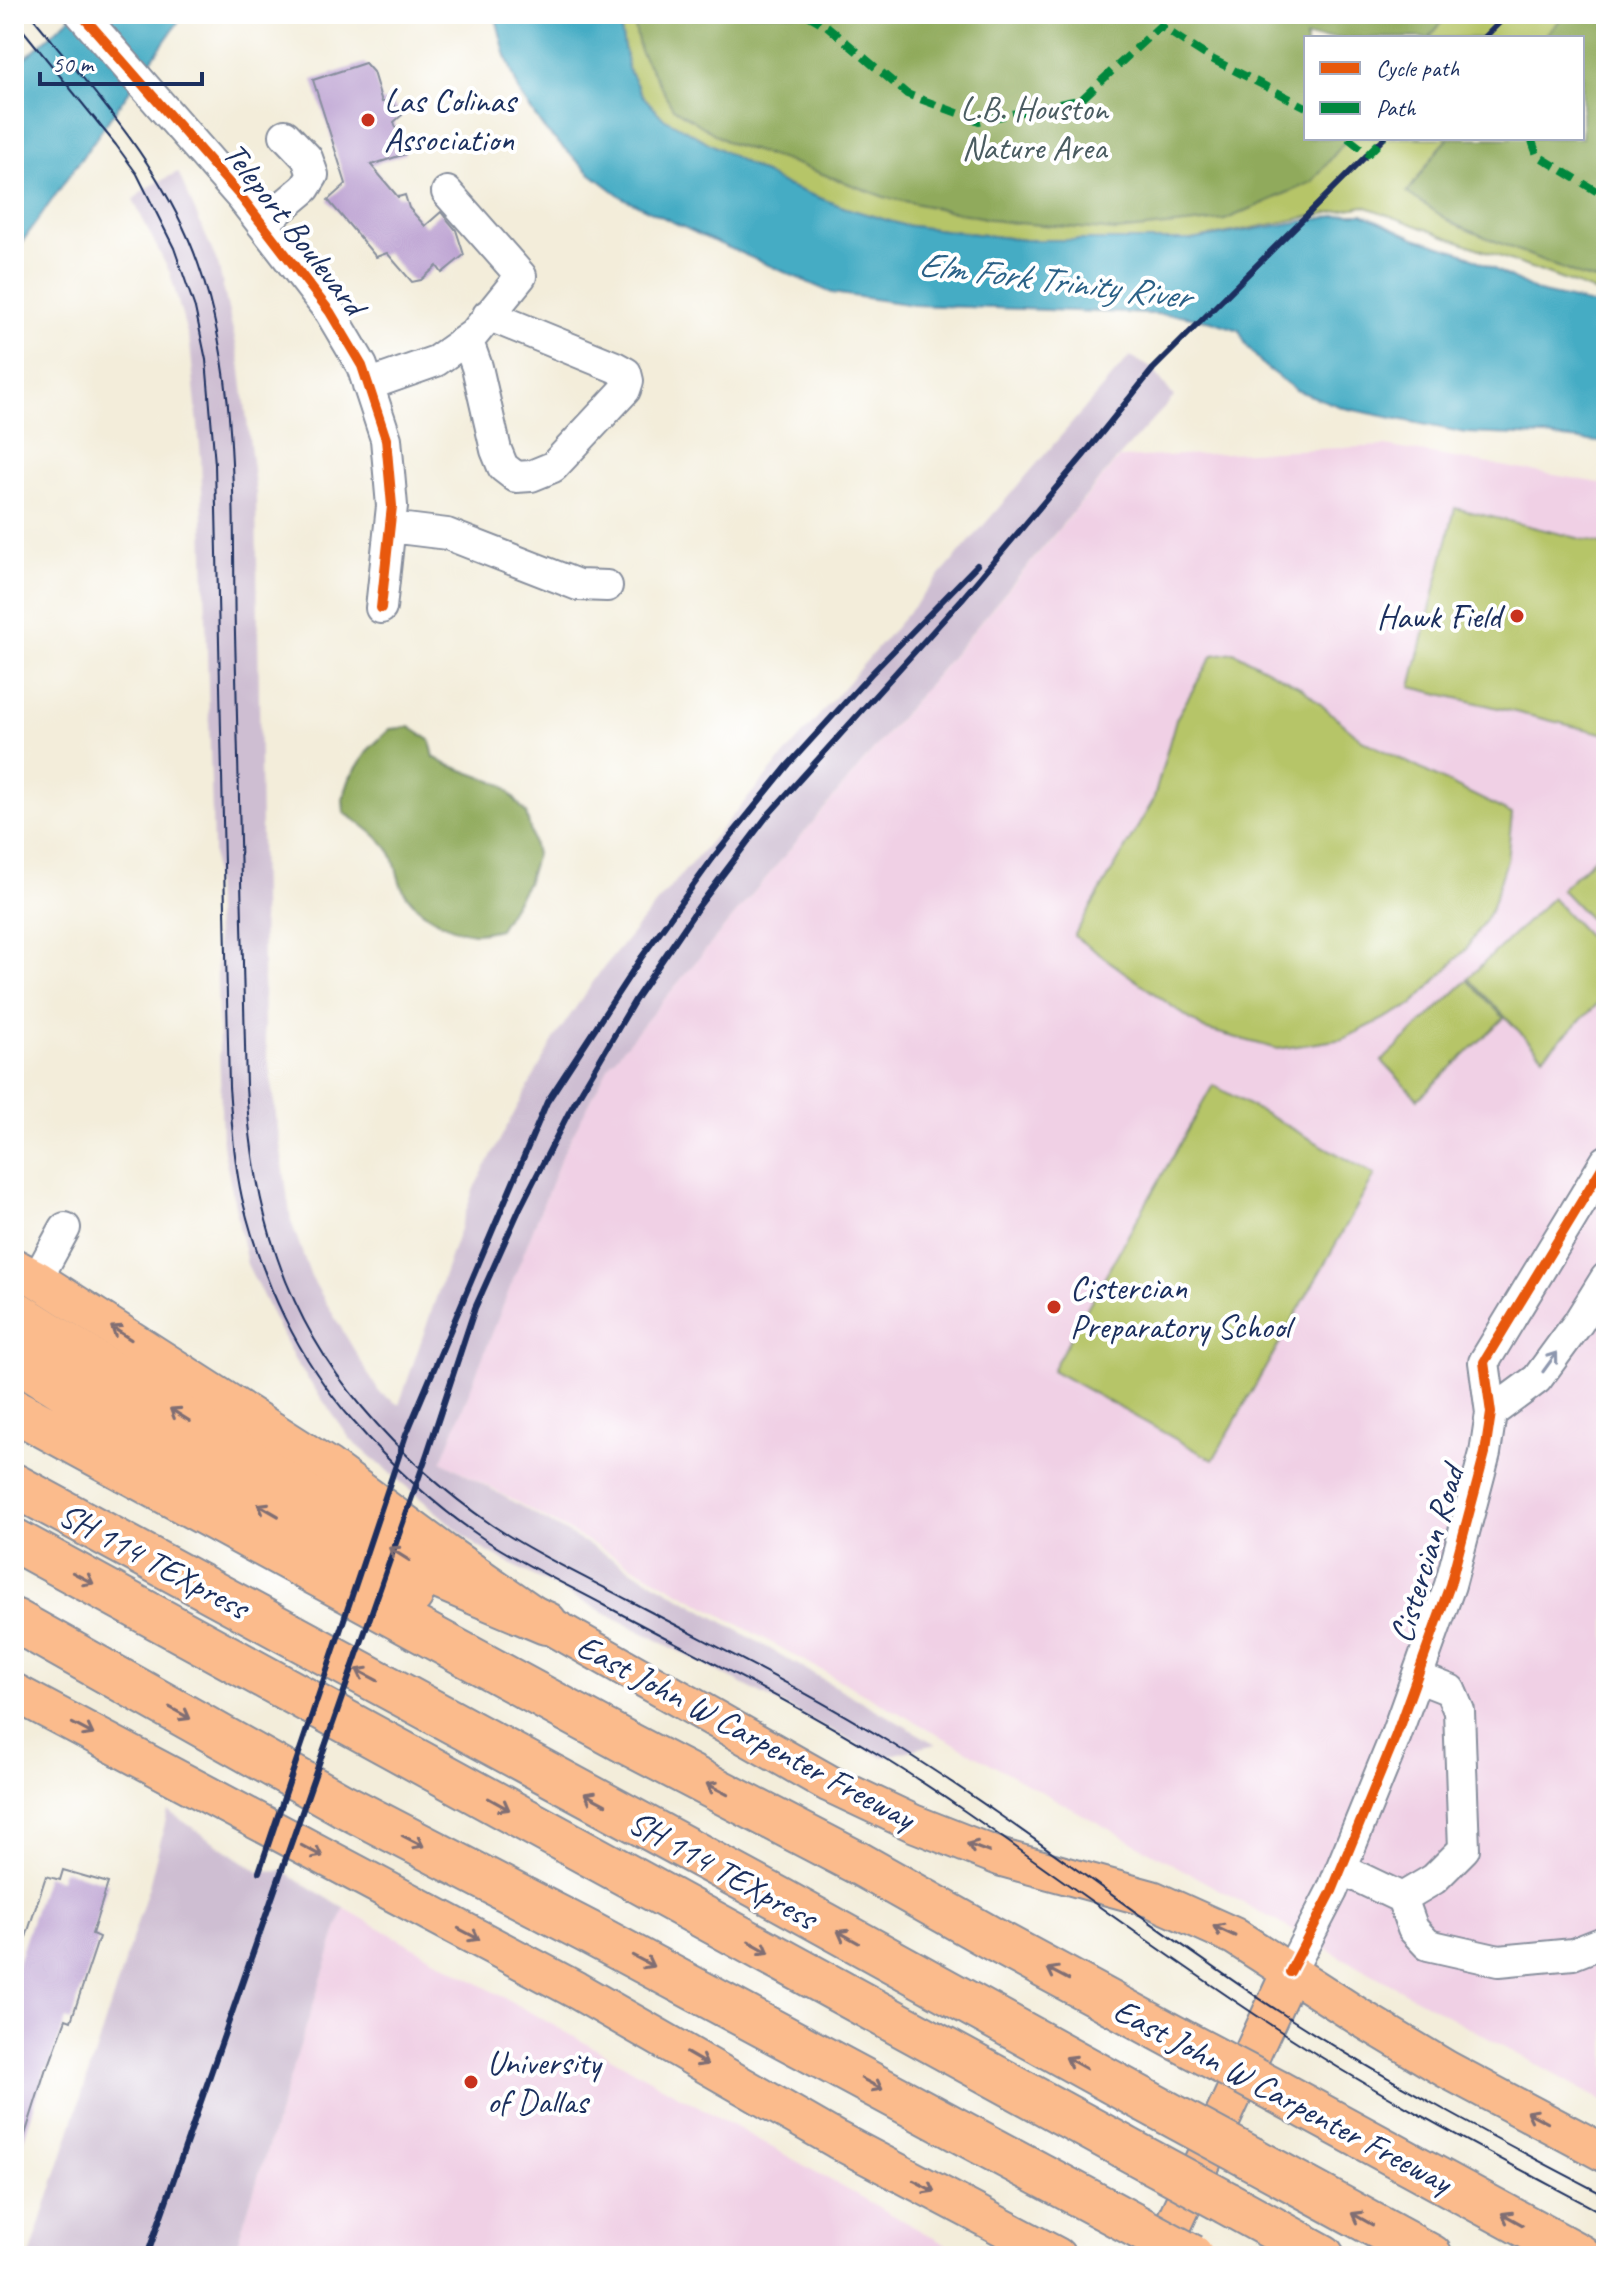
<svg xmlns="http://www.w3.org/2000/svg" width="1620" height="2270" font-family="Caveat,sans-serif">
<rect width="100%" height="100%" fill="#fff"/>
<filter id="ink" filterUnits="userSpaceOnUse"><feTurbulence type="fractalNoise" baseFrequency=".0125" numOctaves="2"/><feDisplacementMap in="SourceGraphic" scale="16" xChannelSelector="R" yChannelSelector="G"/><feConvolveMatrix kernelMatrix="1 2 1 2 8 2 1 2 1" color-interpolation-filters="sRGB"/></filter>
<filter id="wash" filterUnits="userSpaceOnUse"><feTurbulence type="fractalNoise" baseFrequency=".006" numOctaves="4" result="noise"/><feDisplacementMap in="SourceGraphic" scale="32" xChannelSelector="R" yChannelSelector="G"/><feGaussianBlur stdDeviation="1.8" result="paint"/><feColorMatrix in="noise" values="0 0 0 0 0 0 0 0 0 0 0 0 0 0 0 0 0 1.4 0 .05"/><feComposite in="paint" operator="in"/></filter>
<g filter="url(#wash)">
<rect width="100%" height="100%" fill="#f3edda"/>
<path fill="#f0d0e5" d="M1385,446L1606,484V2103L442,1461L563,1153L610,1064L1119,458Z
M344,1908L966,2256H233Z"/>
<path fill="#cebed2" d="M178,172L218,264L240,362L256,494L264,1030L291,1221L311,1277L379,1392L399,1405L474,1188L554,1039L600,972L656,904L1130,356L1153,369L1174,397L1118,458L610,1064L563,1153L442,1461L936,1744L883,1757L478,1547L351,1440L295,1361L247,1264L222,1141L201,457L190,344L170,273L133,200L145,189Z
M168,1811L259,1872L282,1871L344,1908L233,2256H30L149,1886Z"/>
<path fill="#b6c568" stroke="#687a63" stroke-width="2" fill-rule="evenodd" d="M618,14H1606V296L1364,206L1191,240H1025L903,225L846,208L783,184L662,117L642,95L628,69ZM1306,38H1582V138H1306Z
M1455,508L1606,545V734L1411,687Z
M1234,652L1302,688L1362,740L1512,814L1507,860L1491,910L1467,948L1412,1005L1343,1039L1278,1049L1204,1029L1074,936L1153,801L1176,719L1213,655Z
M1606,847V936L1561,889Z
M1552,898L1606,955V996L1543,1056L1468,978Z
M1468,980L1504,1018L1418,1099L1382,1061Z
M1213,1085L1375,1175L1213,1460L1052,1370Z"/>
<path fill="#90aa5c" stroke="#566c5d" stroke-width="2" d="M632,14H1449L1429,38H1306V138H1348L1312,182L1225,220L1117,231L1004,222L884,197L793,163L729,143L673,108L640,51Z
M1565,14H1606V283L1580,276L1456,225L1407,193L1438,150L1449,138H1582V38H1543Z
M410,727L430,740L434,757L446,764L503,785L526,813L536,854L527,883L499,929C491,931 482,933 474,933C450,931 414,911 403,889C397,878 397,864 391,853C380,836 361,823 344,813L343,799L350,778L369,749L390,729Z"/>
<path fill="#44acc4" stroke="#306e91" stroke-width="2" d="M74,14H184L22,242L14,248V68Z
M495,14H618L628,69L642,95L662,117L783,184L846,208L903,225L1025,240H1191L1347,214H1363L1415,238L1463,253L1538,292L1606,307V443L1545,436L1466,433L1344,408L1296,390L1264,366L1246,345L1239,330L1212,321L1180,315L914,305L832,293L702,236L623,198L590,173L545,130L521,96L505,53Z"/>
<g id="blocks">
<path fill="#bea4d3" d="M365,63L373,72L382,102L389,100L402,115L394,122L405,154L371,165L398,197L405,195L409,208L425,226L441,212L456,230L464,255L442,273L437,266L421,280L412,282L387,253L376,257L328,200L346,184L313,80Z
M63,1870L108,1883L92,1934L99,1937L71,2021L66,2019L48,2068H46L18,2157H14V1974L46,1876L60,1880Z"/>
</g>
</g>
<g filter="url(#ink)">
<use href="#blocks" fill-opacity="0" stroke="#878e9c" stroke-width="2"/>
<g fill="none" stroke-linecap="round" stroke-linejoin="round">
<defs>
<path id="minor" d="M81,14L242,198L330,312L362,366L386,439L392,506L381,608
M262,224L305,188L313,175L307,158L285,135
M467,339L477,367L496,450L503,467L516,477L531,476L553,467L625,390L628,381L626,373L615,367L488,315
M368,385L436,361L474,334L521,276L447,192
M390,527L447,534L578,585L607,586
M37,1279L65,1228
M1491,1413L1537,1379L1578,1323L1606,1278
M1341,1869L1402,1898L1413,1929L1428,1945L1499,1961L1573,1954L1606,1941
M1402,1898L1434,1879L1464,1849L1459,1711L1450,1690L1417,1677
M1290,1972L1332,1891L1396,1735L1450,1585L1485,1453L1491,1413L1484,1362L1606,1161"/>
<path id="major" d="M14,1267L37,1279L328,1466L444,1552L546,1623L830,1784L913,1823L1002,1858L1152,1899L1234,1936L1361,2018L1446,2069L1606,2154
M14,1692L576,1990L837,2140L1057,2256
M1159,2256L1290,1972"/>
<path id="highway" d="M14,1311L432,1575L546,1623
M14,1358L100,1412L412,1594
M14,1410L631,1745L858,1863L991,1938L1176,2038
M14,1485L776,1897L1144,2100
M14,1540L1122,2146
M14,1620L343,1805L588,1932L1101,2207
M1278,2092L1580,2256
M1251,2158L1431,2256
M1227,2203L1323,2256"/>
</defs>
<use href="#minor" stroke="#878e9c" stroke-width="34"/>
<use href="#major" stroke="#878e9c" stroke-width="40"/>
<use href="#highway" stroke="#878e9c" stroke-width="46"/>
<use href="#minor" stroke="#fff" stroke-width="30"/>
<use href="#major" stroke="#fbbb8c" stroke-width="36"/>
<use href="#highway" stroke="#fbbb8c" stroke-width="42"/>
<path stroke="#1b2f5e" stroke-width="2" d="M30,14C90,87 151,153 189,240C241,363 232,503 235,634C238,785 242,936 246,1087C253,1207 283,1314 363,1408C400,1452 444,1492 492,1525C535,1554 583,1576 628,1600C717,1647 809,1692 894,1745C1029,1829 1153,1930 1286,2016C1389,2082 1498,2140 1606,2196
M14,19L116,145L137,174L174,248L195,308L206,360L215,464L229,1087C232,1124 234,1162 242,1198C261,1279 298,1359 353,1421C391,1465 435,1506 484,1539C522,1564 565,1584 606,1606C699,1656 794,1703 884,1758C939,1792 992,1830 1045,1868C1121,1922 1196,1976 1274,2027C1380,2097 1494,2155 1606,2215"/>
<path stroke="#1b2f5e" stroke-width="6" d="M1484,38L1508,14
M259,1872L406,1435L547,1102L641,958L713,858L789,764L871,674L977,565
M147,2256L427,1454L475,1308L520,1208L568,1114L635,1000L699,906L768,815L962,599L1083,456L1153,369L1384,138"/>
<defs>
<path id="highway-bridge" d="M1176,2038L1278,2092
M1144,2100L1251,2158
M1122,2146L1227,2203
M1101,2207L1192,2256"/>
</defs>
<use href="#highway-bridge" stroke="#878e9c" stroke-width="46" stroke-linecap="butt"/>
<use href="#highway-bridge" stroke="#fbbb8c" stroke-width="42"/>
<path stroke="#00873e" stroke-width="8" stroke-dasharray="16 8" stroke-linecap="butt" d="M806,14L827,26L907,94L979,121L1082,99L1160,26L1210,58L1306,107
M1348,138L1368,154L1384,138
M1531,138L1537,155L1606,197"/>
<defs>
<path id="cycleway" d="M81,14L242,198L330,312L362,366L386,439L392,506L381,608
M1290,1972L1332,1891L1396,1735L1450,1585L1485,1453L1491,1413L1484,1362L1606,1161"/>
</defs>
<use href="#cycleway" stroke="#fff" stroke-width="15"/>
<use href="#cycleway" stroke="#e8590c" stroke-width="10"/>
</g>
<defs><path id="oneway-shaft" d="M-6 0H5M1.5-3L5.5 0L1.5 3" fill="none" stroke-width="1.6" stroke-linecap="round" stroke-linejoin="round" transform="scale(2)"/></defs>
<g stroke="#806e73">
<use href="#oneway-shaft" transform="translate(121 1333) rotate(-147)"/>
<use href="#oneway-shaft" transform="translate(180 1415) rotate(-148)"/>
<use href="#oneway-shaft" transform="translate(268 1510) rotate(-150)"/>
<use href="#oneway-shaft" transform="translate(399 1554) rotate(-148)"/>
<use href="#oneway-shaft" transform="translate(83 1578) rotate(28)"/>
<use href="#oneway-shaft" transform="translate(367 1675) rotate(-152)"/>
<use href="#oneway-shaft" transform="translate(180 1713) rotate(29)"/>
<use href="#oneway-shaft" transform="translate(83 1729) rotate(28)"/>
<use href="#oneway-shaft" transform="translate(717 1789) rotate(-152)"/>
<use href="#oneway-shaft" transform="translate(595 1799) rotate(-152)"/>
<use href="#oneway-shaft" transform="translate(499 1804) rotate(29)"/>
<use href="#oneway-shaft" transform="translate(413 1841) rotate(27)"/>
<use href="#oneway-shaft" transform="translate(978 1848) rotate(-159)"/>
<use href="#oneway-shaft" transform="translate(312 1851) rotate(28)"/>
<use href="#oneway-shaft" transform="translate(1224 1931) rotate(-155)"/>
<use href="#oneway-shaft" transform="translate(469 1934) rotate(28)"/>
<use href="#oneway-shaft" transform="translate(848 1937) rotate(-151)"/>
<use href="#oneway-shaft" transform="translate(759 1947) rotate(29)"/>
<use href="#oneway-shaft" transform="translate(643 1961) rotate(28)"/>
<use href="#oneway-shaft" transform="translate(1058 1974) rotate(-152)"/>
<use href="#oneway-shaft" transform="translate(697 2059) rotate(30)"/>
<use href="#oneway-shaft" transform="translate(1076 2063) rotate(-151)"/>
<use href="#oneway-shaft" transform="translate(872 2084) rotate(28)"/>
<use href="#oneway-shaft" transform="translate(1537 2117) rotate(-152)"/>
<use href="#oneway-shaft" transform="translate(924 2186) rotate(28)"/>
<use href="#oneway-shaft" transform="translate(1362 2219) rotate(-151)"/>
<use href="#oneway-shaft" transform="translate(1512 2219) rotate(-151)"/>
</g>
<use stroke="#8d97ae" href="#oneway-shaft" transform="translate(1550 1362) rotate(-54)"/>
</g>
<g fill="#c8321e" stroke="#fff" stroke-width="3">
<circle cx="368" cy="120" r="8"/>
<circle cx="1517" cy="616" r="8"/>
<circle cx="1054" cy="1307" r="8"/>
<circle cx="471" cy="2082" r="8"/>
</g>
<g text-anchor="middle" stroke-width="8" stroke-linejoin="round" paint-order="stroke">
<g font-size="34" fill="#1b2f5e" stroke="#fff" text-anchor="start">
<text x="384" y="112">Las Colinas<tspan x="384" dy="39">Association</tspan></text>
<text x="1501" y="628" text-anchor="end">Hawk Field</text>
<text x="1070" y="1299">Cistercian<tspan x="1070" dy="39">Preparatory School</tspan></text>
<text x="487" y="2074">University<tspan x="487" dy="39">of Dallas</tspan></text>
</g>
<g font-size="34" fill="#4a5c61" stroke="#fff">
<text x="1034" y="120">L.B. Houston<tspan x="1034" dy="39">Nature Area</tspan></text>
</g>
<g font-size="34" fill="#1b2f5e" stroke="#fff">
<text transform="translate(295 228) rotate(52)" y="12">Teleport Boulevard</text>
<text transform="translate(1426 1554) rotate(-73)" y="12">Cistercian Road</text>
<text transform="translate(154 1560) rotate(28)" y="12">SH 114 TEXpress</text>
<text transform="translate(746 1731) rotate(28)" y="12">East John W Carpenter Freeway</text>
<text transform="translate(723 1869) rotate(29)" y="12">SH 114 TEXpress</text>
<text transform="translate(1283 2095) rotate(28)" y="12">East John W Carpenter Freeway</text>
</g>
<g font-size="36" font-style="italic" fill="#2b6187" stroke="#fff">
<text transform="translate(1054 279) rotate(7)" y="13">Elm Fork Trinity River</text>
</g>
</g>
<rect width="1620" height="2270" fill="none" stroke="#fff" stroke-width="48"/>
<rect x="1304" y="36" width="280" height="104" fill="#ffffff" stroke="#a4acbf" stroke-width="2"/>
<rect x="1320" y="62" width="40" height="12" fill="#e8590c" stroke="#a4acbf" stroke-width="2"/>
<text x="1376" y="76" font-size="24" fill="#1b2f5e">Cycle path</text>
<rect x="1320" y="102" width="40" height="12" fill="#00873e" stroke="#a4acbf" stroke-width="2"/>
<text x="1376" y="116" font-size="24" fill="#1b2f5e">Path</text>
<path d="M40 72v12h162v-12" fill="none" stroke="#1b2f5e" stroke-width="4"/>
<text x="52" y="72" font-size="24" fill="#1b2f5e" stroke="#ffffff" stroke-width="6" paint-order="stroke">50 m</text>
</svg>
